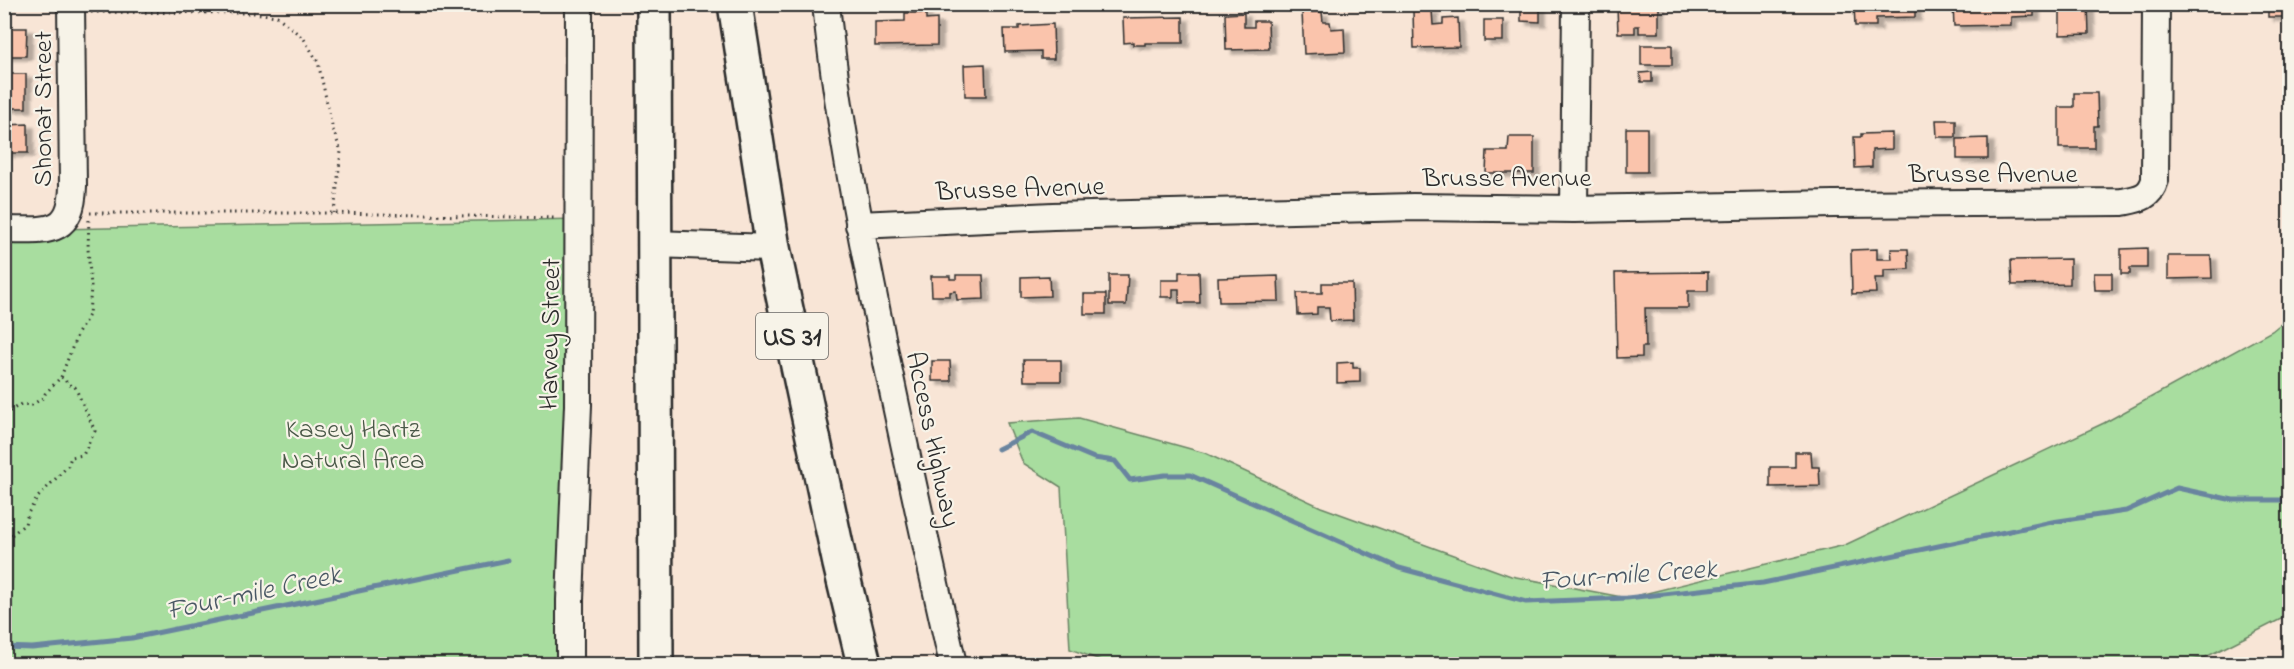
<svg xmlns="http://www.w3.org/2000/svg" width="2294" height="669" font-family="'Indie Flower',sans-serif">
<defs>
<filter id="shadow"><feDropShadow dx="6" dy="4" stdDeviation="1.5" flood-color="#0004"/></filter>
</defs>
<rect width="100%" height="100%" fill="#f8e5d6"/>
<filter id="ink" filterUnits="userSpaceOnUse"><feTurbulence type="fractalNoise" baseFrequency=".0167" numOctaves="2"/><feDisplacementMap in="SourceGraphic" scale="12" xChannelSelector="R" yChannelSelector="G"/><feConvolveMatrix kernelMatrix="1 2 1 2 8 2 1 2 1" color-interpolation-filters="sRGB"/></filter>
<g filter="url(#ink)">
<path fill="#a8dd9f" stroke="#6a8465" stroke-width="1.5" d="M580,219L570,664H5L4,230Z
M2289,317V615L2204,658L2170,664H1111L1070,649L1061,487L1023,463L1007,423L1079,418L1205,453L1321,507L1511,576L1627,598L1845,545L2104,423L2272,331Z"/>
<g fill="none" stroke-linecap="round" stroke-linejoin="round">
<path stroke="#69849f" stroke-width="5" d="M998,449L1032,432L1094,458L1115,461L1130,480L1165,475H1190L1399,568L1526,602L1627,598L1763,583L2052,522L2126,511L2177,488L2233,500H2290
M4,647L32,648L132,638L508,560"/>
</g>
<path fill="#fac4ac" stroke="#2b2b2b" stroke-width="1.5" filter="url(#shadow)" d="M1521,4H1540V22L1521,21Z
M1854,4H1915V17L1876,18V26H1855Z
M2034,4V16L2011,17V25L1954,26L1953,5Z
M2060,4H2088L2089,34L2060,35Z
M2268,4H2290V17H2268Z
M1659,5V33H1639V26H1635V33H1618L1617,6Z
M1432,10L1433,25L1443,24V19L1458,18L1459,47L1414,48L1413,11Z
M1302,12H1322L1323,22H1330L1331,29L1344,28L1345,52L1304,54Z
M905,13H926V20L937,19V45L875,46V22L905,21Z
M1244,13V27H1254V21H1268L1269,49L1226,50L1225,14Z
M1183,17V43H1145V45H1133V42L1124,43L1123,18Z
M1484,20H1503V41H1484Z
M1053,24L1054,59H1041V51L1005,52L1004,29H1019V26Z
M5,28H27L26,56H5Z
M1641,45H1672V65H1641Z
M985,64L986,96H965L964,65Z
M1652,72V82H1641L1640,73Z
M7,74H26V108H6Z
M2074,93H2097L2098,126H2094V148H2059V107H2074Z
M1936,120H1956V137H1937Z
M28,124V153H6V125Z
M1626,128H1647V172H1626Z
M1892,133V149L1872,150V167L1855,168L1854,137H1861V134Z
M1509,137H1534V173H1486L1487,151H1508Z
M1988,138V159H1957V139Z
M2147,248V268H2130V274H2121V249Z
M1877,249V259H1892L1891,249H1908L1909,269L1884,270V278H1875L1876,293L1852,294L1851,250Z
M2168,256H2211L2212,278L2168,279Z
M2070,259V284L2012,285L2011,260Z
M1179,272H1199L1200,303H1179V289H1173V297H1161V280H1179Z
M1708,272V291H1688V308H1645L1646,347H1642V357L1617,358L1615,273Z
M2094,273H2112V290H2095Z
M956,275H983L984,299L957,300L956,291L950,292V296H932L931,276H950V279H956Z
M1109,275H1128L1126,305H1109Z
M1049,276L1050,296L1021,297V277Z
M1278,276L1279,301L1219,302L1218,278Z
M1322,283H1352L1353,320L1330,321L1329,307H1317V314L1298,315L1297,293H1322Z
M1084,294H1106V314H1084Z
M1023,360H1061V381H1024Z
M932,361H950L951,381H932Z
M1353,362V368H1360V382L1337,383V363Z
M1795,452H1811L1812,467H1819L1820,486L1770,487V467H1795Z"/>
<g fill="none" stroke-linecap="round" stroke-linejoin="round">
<defs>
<path id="minor" d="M826,4C837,110 857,214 878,318C901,434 927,549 953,664
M1574,209L1576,4
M859,225L1053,216L1413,207L1574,209L1833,204L2122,202C2138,199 2150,198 2155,180L2156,4
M4,230C45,230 72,237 73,186L71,4
M655,244L773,248
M570,664V600L578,405L579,4"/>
<path id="highway" d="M654,4L656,664
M735,4L773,248L840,564L864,664"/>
</defs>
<use href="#minor" stroke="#2b2b2b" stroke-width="30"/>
<use href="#highway" stroke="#2b2b2b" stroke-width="38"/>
<path stroke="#2b2b2b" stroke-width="3" stroke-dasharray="1.5 4.5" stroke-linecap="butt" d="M91,12L254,13L277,16L304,39L318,62L333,130L341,151L334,213
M90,213H334L557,218
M61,377L77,335L89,315L91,286L88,249L89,217
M4,413H7L21,404L32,405L44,397L45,394L61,377L65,379L67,384L75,387L95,431L83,455L71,457L68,466L38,497L28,513L25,524L4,541"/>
<use href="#minor" stroke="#f7f3e8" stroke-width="26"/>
<use href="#highway" stroke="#f7f3e8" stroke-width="33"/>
</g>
</g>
<g text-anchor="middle" stroke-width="4.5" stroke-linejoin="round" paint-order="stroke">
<rect fill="#f7f3e8" stroke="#686764" stroke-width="1.5" x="756" y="313" width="72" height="46" rx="4.5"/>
<g font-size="26" font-weight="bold" fill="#2b2b2b">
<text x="792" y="345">US 31</text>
</g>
<g font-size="27" fill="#2b2b2b" stroke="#f7f3e8">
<text transform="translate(42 109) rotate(-90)" y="9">Shonat Street</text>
<text x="1993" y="182">Brusse Avenue</text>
<text x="1507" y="186">Brusse Avenue</text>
<text transform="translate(1020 188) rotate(-2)" y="9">Brusse Avenue</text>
<text transform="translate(549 334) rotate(-89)" y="9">Harvey Street</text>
<text transform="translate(934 439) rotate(78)" y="9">Access Highway</text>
</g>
<g font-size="27" fill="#4a5848" stroke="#f7f3e8">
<text x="353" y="437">Kasey Hartz<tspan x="353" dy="31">Natural Area</tspan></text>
</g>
<g font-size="28" font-style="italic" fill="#4a5865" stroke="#f7f3e8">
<text transform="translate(1628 573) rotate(-4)" y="10">Four-mile Creek</text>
<text transform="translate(253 591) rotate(-12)" y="10">Four-mile Creek</text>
</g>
</g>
<rect width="2294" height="669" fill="none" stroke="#f7f3e8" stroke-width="24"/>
<rect x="12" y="12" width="2270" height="645" fill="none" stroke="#2b2b2b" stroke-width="2" filter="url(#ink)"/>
</svg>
